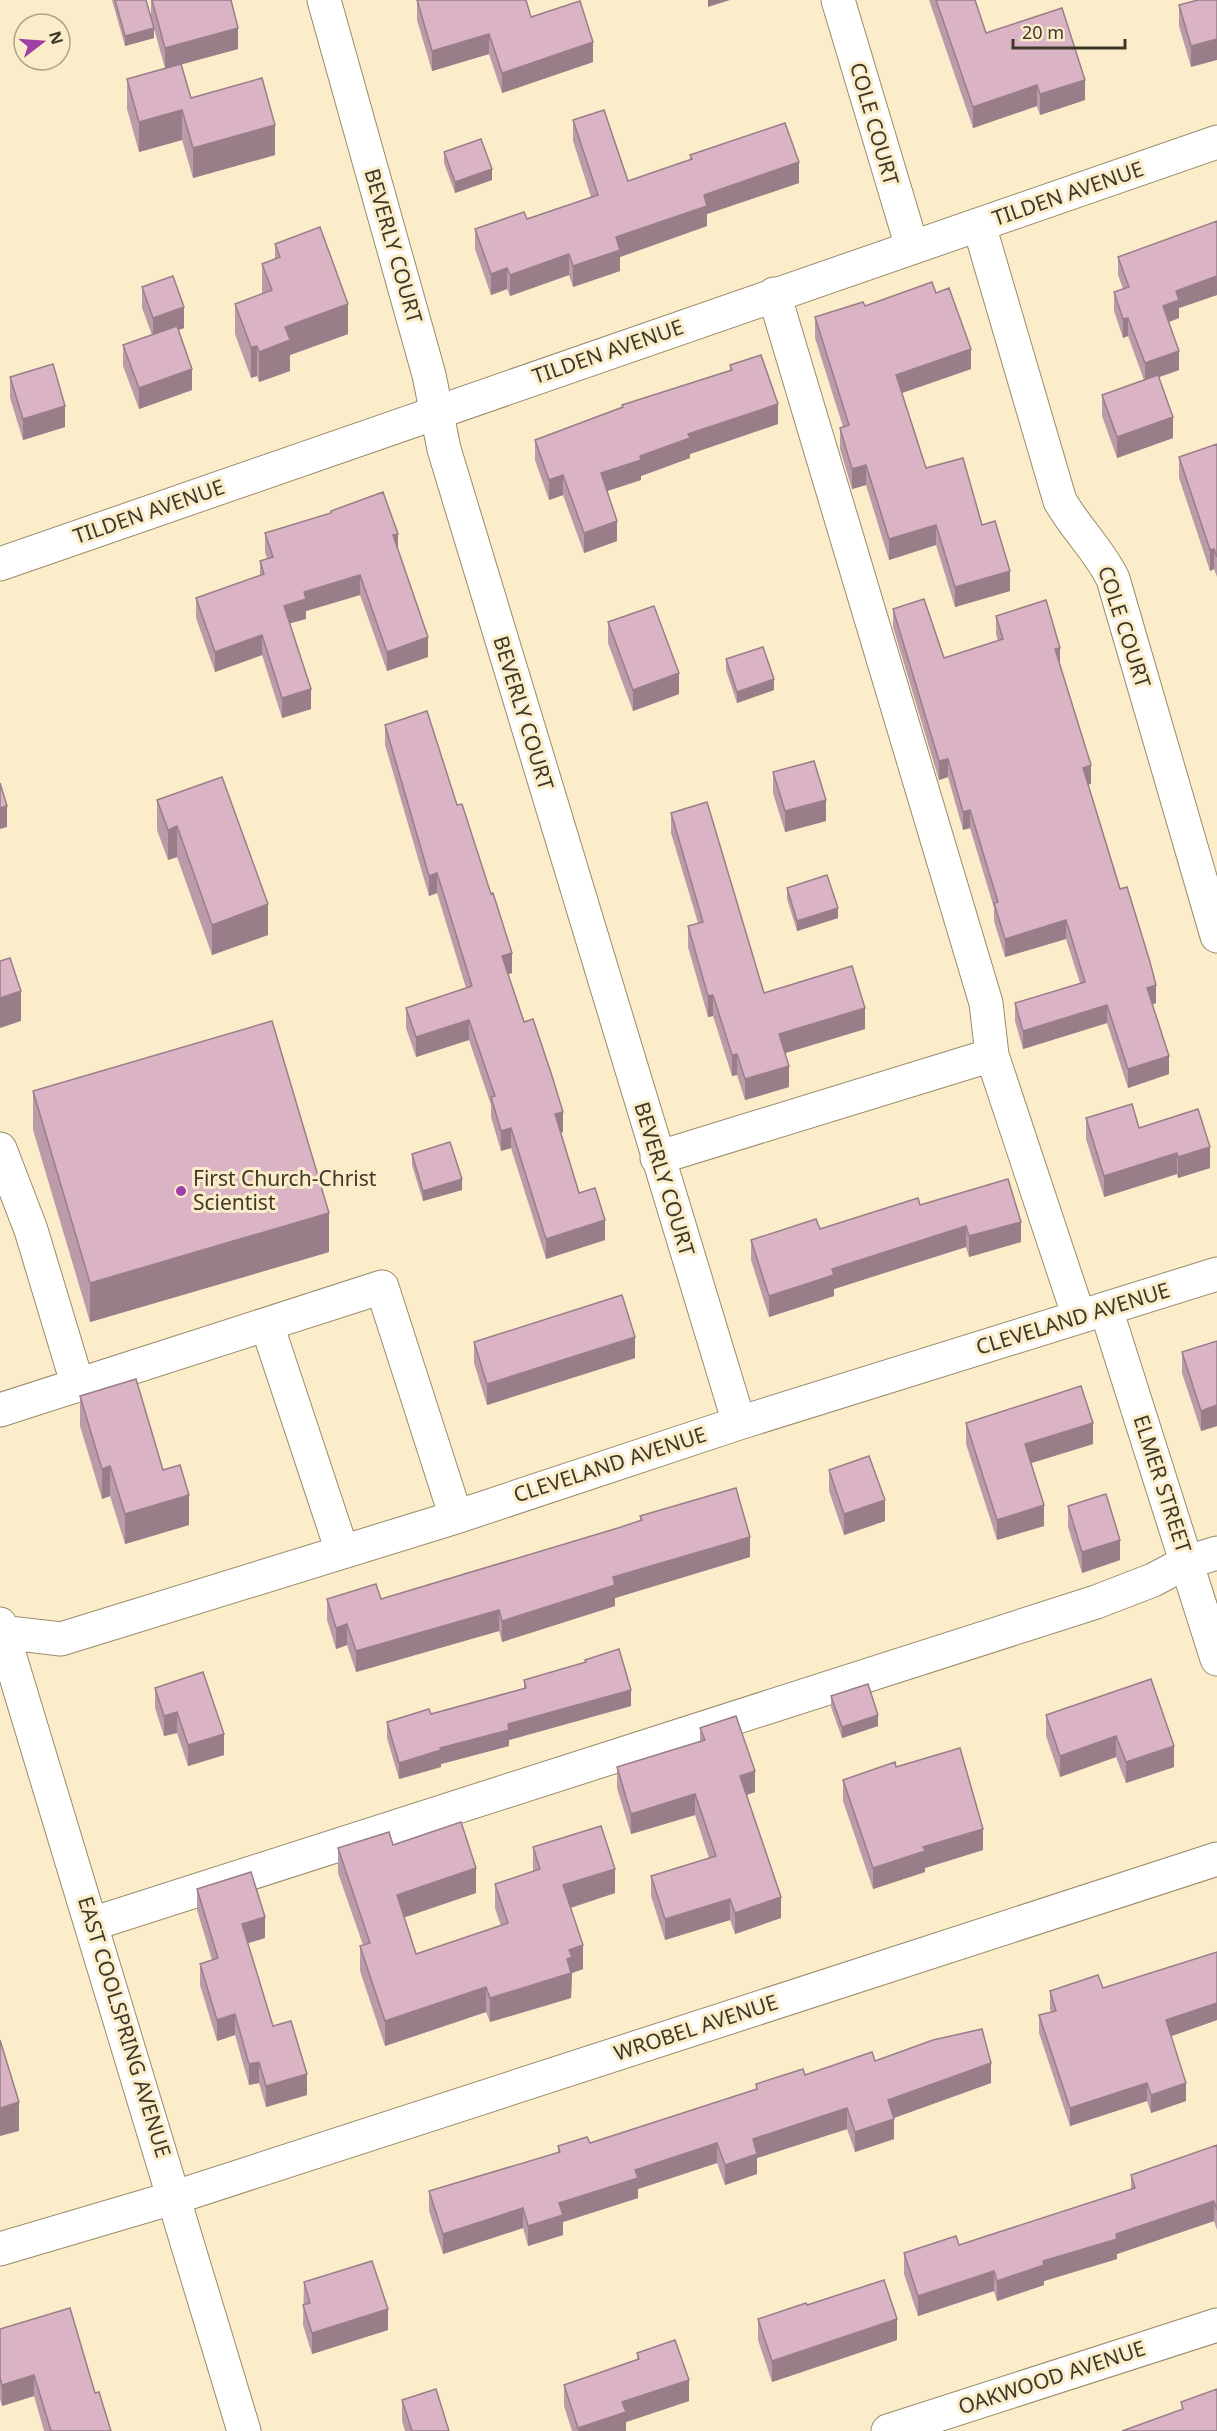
<svg xmlns="http://www.w3.org/2000/svg" width="1217" height="2431" font-family="'Noto Sans',sans-serif">
<rect width="100%" height="100%" fill="#fcedca"/>
<g fill="none" stroke-linecap="round" stroke-linejoin="round">
<defs>
<path id="minor" d="M324,0L429,375L444,449L739,1423
M838,0L912,247
M979,225L1060,501C1076,529 1099,550 1113,579L1217,936
M774,294L986,1003L992,1055
M0,564L1217,142
M0,1149L31,1230L78,1386
M657,1158L992,1055L1079,1317
M1106,1309L1217,1659
M267,1325L342,1551
M0,1410L382,1287L456,1517
M0,1624L244,2431
M0,1632L61,1639L456,1517L739,1423L1217,1274
M92,1924L1096,1602L1153,1580L1187,1562L1217,1553
M0,2249L176,2197L1217,1859
M888,2431L1217,2325"/>
</defs>
<use href="#minor" stroke="#998b6b" stroke-width="35"/>
<use href="#minor" stroke="#fff" stroke-width="33"/>
</g>
<path fill="#bb9ba9" d="M112,0H146L151,18V0H231L238,49L181,64L191,98L275,155L193,178L182,140L139,152L127,109V79L165,68L154,29V38L125,46Z
M417,0L531,17L593,62L502,93L489,54L432,71L417,20Z
M929,0H975L986,33L1085,100L1040,115L1037,106L973,128Z
M1198,0L1191,67L1179,26V5Z
M573,120L628,181L690,160V155L799,183L707,214V226L620,257V271L573,287L569,275L510,296L507,289L491,295L475,249V229L527,219L591,197L573,141Z
M444,152L492,180L455,193L444,163Z
M1217,221V295L1179,308V318L1169,322L1179,370L1159,377L1173,438L1117,458L1102,416V395L1144,380L1128,336L1123,338L1114,311V292L1123,289L1118,275V257Z
M275,244L348,334L290,355V371L259,382L257,376L251,378L235,334V304L262,294V264L275,259Z
M142,287L184,328L178,330L192,390L139,409L123,366V345L152,335L142,308Z
M936,293L971,369L902,393L926,468L982,525L1010,591L955,607L936,545L889,560L866,485L852,489L840,449V428L843,427L815,338V317L865,306Z
M730,365L778,424L690,454V458L641,476V480L607,491L617,541L584,553L563,495L549,500L535,460V440L622,407V405L730,370Z
M10,377L65,427L23,440L10,398Z
M1217,444V577L1214,569L1210,571L1179,478V457Z
M331,511L398,549L428,657L387,671L360,595L306,611V619L290,623L311,709L282,718L262,655L215,672L196,618V598L260,576V561L267,558L265,553V533L331,513Z
M893,609L944,658L998,641L996,634V616L1060,665L1091,784H1088L1156,1003L1152,1005L1169,1074L1128,1088L1107,1023L1023,1049L1015,1021V1003L1080,983L1066,939L1005,957L994,921V908L970,828L963,830L948,777L939,780L893,627Z
M608,622L679,694L633,711L608,643Z
M726,659L774,690L737,703L726,670Z
M385,725L512,973L508,974L563,1132L560,1133L579,1193L605,1240L546,1259L511,1148L501,1151L491,1117V1105L469,1040L416,1057L406,1028V1008L466,988L437,893L429,896L385,745Z
M773,772L826,821L785,832L773,793Z
M157,800L268,935L212,955L177,857L168,860L157,830Z
M671,813L764,993L865,1029L785,1053L789,1087L745,1100L737,1075L732,1076L713,1016L708,1017L688,947V926L698,923L671,833Z
M787,888L838,918L797,931L787,899Z
M33,1091L329,1252L90,1322L33,1130Z
M1086,1118L1139,1128L1210,1168L1178,1178L1177,1174L1104,1197L1086,1139Z
M412,1154L462,1190L423,1201L412,1165Z
M920,1205L1021,1242L969,1257L966,1247L834,1289V1296L769,1317L751,1260V1240L820,1229Z
M1217,1341V1426L1201,1431L1182,1373V1352Z
M474,1342L635,1358L487,1405L474,1363Z
M80,1396L163,1470L189,1525L125,1544L110,1496L102,1499L80,1426Z
M966,1423L1093,1444L1031,1463L1044,1526L997,1540L966,1444Z
M829,1470L885,1521L844,1535L829,1491Z
M1068,1506L1120,1560L1082,1573L1068,1527Z
M640,1516L750,1557L615,1598V1606L502,1642L499,1631L356,1672L347,1645L336,1649L327,1620V1599H381L618,1528L640,1521Z
M585,1660L631,1706L509,1740V1746L441,1764V1767L399,1779L387,1738V1722L431,1714L524,1688V1680L585,1663Z
M1151,1679L1174,1767L1126,1783L1116,1757L1060,1777L1046,1736V1715Z
M155,1688L224,1755L188,1766L177,1733L164,1736L155,1708Z
M831,1696L878,1726L842,1738L831,1707Z
M700,1728L755,1792L747,1795L781,1918L735,1934L730,1920L665,1940L651,1896V1876L709,1858L695,1815L631,1834L617,1788V1767L700,1741Z
M896,1767L983,1850L925,1868V1872L873,1889L843,1801V1780Z
M393,1845L476,1893L404,1917L416,1954L501,1926L495,1908V1884L533,1871V1847L615,1893L571,1908L583,1969L572,1973L571,1998L490,2022L486,2012L385,2046L360,1971V1946L363,1945L338,1873V1848Z
M197,1889L265,1938L248,1943L273,2026L307,2095L266,2107L259,2083L249,2085L235,2035L217,2041L200,1985V1964L212,1960L197,1910Z
M1103,1988L1217,2020L1171,2036L1186,2101L1151,2113L1147,2101L1070,2126L1039,2033V2015L1051,2012L1050,2009V1991Z
M875,2061L991,2083L894,2118V2139L855,2152L847,2129L757,2158V2174L725,2185L717,2163L638,2189V2198L563,2222V2235L528,2246L523,2228L443,2254L429,2211V2191L558,2153V2146L590,2143L756,2089V2084Z
M1217,2145V2230L1214,2221L1117,2254V2259L1044,2281V2285L997,2301L994,2291L918,2316L904,2274V2253L959,2245L1131,2190V2175Z
M304,2282L388,2330L312,2354L303,2325Z
M807,2305L897,2340L772,2382L758,2340V2319Z
M0,2329L95,2393L111,2431H44L34,2396L2,2406L0,2399Z
M637,2353L689,2401L626,2422V2431H572L564,2406V2385L637,2360Z
M402,2400L449,2431H405L402,2421Z"/>
<path fill="#997e89" d="M708,0H730L708,7Z
M154,28V38L125,46V36Z
M238,28V49L165,69V48Z
M489,34V54L432,71V51Z
M1217,39V60L1191,67V46Z
M593,42V62L502,93V73Z
M1085,80V100L1040,115V94Z
M1037,85V106L973,128V107Z
M182,110V140L139,152V122Z
M275,125V155L193,178V148Z
M799,162V183L707,214V226L620,257V271L573,287V266L616,237L704,195Z
M492,169V180L455,193V182Z
M569,254V275L510,296V275Z
M507,268V289L491,295V274Z
M1217,276V295L1179,308V318L1163,324V306L1176,291Z
M348,304V334L290,355V371L259,382V352L285,327Z
M184,307V328L153,339V318Z
M1128,318V336L1123,338V319Z
M257,346V376L251,378V347Z
M971,349V369L896,395V375Z
M1179,351V370L1145,382V363Z
M192,369V390L139,409V388Z
M778,404V424L690,454V458L641,476V480L601,493V473L688,434Z
M65,406V427L23,440V419Z
M1173,417V438L1117,458V437Z
M866,465V485L852,489V469Z
M563,475V495L549,500V480Z
M617,521V541L584,553V533Z
M936,525V545L889,560V539Z
M398,534V553L393,535Z
M1214,549V569L1210,571V550Z
M1010,571V591L955,607V587Z
M360,575V595L306,611V619L284,625V606L304,592Z
M262,635V655L215,672V652Z
M428,637V657L387,671V652Z
M1060,648V666L1055,649Z
M679,673V694L633,711V690Z
M774,679V690L737,703V692Z
M311,689V709L282,718V698Z
M948,759V777L939,780V761Z
M1091,765V784L1083,786V768Z
M826,800V821L785,832V811Z
M7,806V827L0,829V808Z
M970,810V828L963,830V812Z
M177,826V857L168,860V830Z
M437,873V893L429,896V876Z
M268,904V935L212,955V925Z
M838,908V918L797,931V921Z
M1066,920V939L1005,957V939Z
M512,953V973L502,976V956Z
M1156,985V1003L1147,1006V988Z
M21,991V1021L0,1028V998Z
M713,995V1016L708,1017V996Z
M1107,1005V1023L1023,1049V1031Z
M865,1008V1029L779,1055V1034Z
M469,1020V1040L416,1057V1037Z
M737,1054V1075L732,1076V1055Z
M1169,1056V1074L1128,1088V1069Z
M789,1066V1087L745,1100V1079Z
M563,1112V1132L555,1134V1114Z
M511,1128V1148L501,1151V1131Z
M1210,1147V1168L1178,1178V1157Z
M1177,1153V1174L1104,1197V1176Z
M462,1179V1190L423,1201V1191Z
M329,1213V1252L90,1322V1283Z
M605,1220V1240L546,1259V1239Z
M1021,1222V1242L969,1257V1236Z
M966,1226V1247L834,1289V1296L769,1317V1296L832,1269Z
M635,1337V1358L487,1405V1384Z
M1217,1405V1426L1201,1431V1411Z
M1093,1423V1444L1025,1465V1444Z
M110,1466V1496L102,1499V1469Z
M189,1495V1525L125,1544V1514Z
M885,1500V1521L844,1535V1514Z
M1044,1505V1526L997,1540V1520Z
M750,1537V1557L615,1598V1606L502,1642V1621L613,1577Z
M1120,1540V1560L1082,1573V1552Z
M499,1610V1631L356,1672V1651Z
M347,1624V1645L336,1649V1628Z
M631,1690V1706L509,1740V1746L441,1764V1767L399,1779V1763L508,1724Z
M177,1712V1733L164,1736V1716Z
M878,1715V1726L842,1738V1727Z
M224,1734V1755L188,1766V1745Z
M1116,1736V1757L1060,1777V1756Z
M1174,1746V1767L1126,1783V1762Z
M755,1771V1792L740,1797V1776Z
M695,1794V1815L631,1834V1814Z
M983,1829V1850L925,1868V1872L873,1889V1868L923,1847Z
M476,1868V1893L397,1920V1895Z
M615,1869V1893L563,1910V1885Z
M781,1897V1918L735,1934V1913Z
M730,1899V1920L665,1940V1919Z
M265,1917V1938L242,1945V1924Z
M583,1945V1969L572,1973L571,1998L490,2022V1998L567,1959L569,1950Z
M486,1987V2012L385,2046V2021Z
M1217,2003V2020L1166,2038V2020Z
M235,2014V2035L217,2041V2020Z
M259,2062V2083L249,2085V2064Z
M991,2063V2083L888,2120V2100Z
M307,2074V2095L266,2107V2086Z
M1147,2083V2101L1070,2126V2108Z
M1186,2083V2101L1151,2113V2095Z
M19,2102V2131L0,2136V2108Z
M847,2108V2129L757,2158V2174L725,2185V2165L753,2139Z
M894,2119V2139L855,2152V2132Z
M717,2143V2163L638,2189V2198L563,2222V2235L528,2246V2226L559,2203L635,2170Z
M1214,2201V2221L1117,2254V2259L1044,2281V2285L997,2301V2281L1043,2261L1116,2234Z
M523,2208V2228L443,2254V2234Z
M994,2271V2291L918,2316V2296Z
M388,2309V2330L312,2354V2333Z
M897,2319V2340L772,2382V2361Z
M34,2375V2396L2,2406V2385Z
M689,2380V2401L626,2422V2431H578V2428L622,2402Z"/>
<path fill="#dab4c4" stroke="#997e89" stroke-width="1.5" d="M115,0H146L154,28L125,36Z
M152,0H231L238,28L165,48Z
M417,0H526L531,17L580,1L593,42L502,73L489,34L432,51Z
M936,0H975L986,33L1062,8L1085,80L1040,94L1037,85L973,107Z
M1198,0H1217V39L1191,46L1179,5Z
M181,64L191,98L262,78L275,125L193,148L182,110L139,122L127,79Z
M604,110L628,181L692,159L690,155L785,123L799,162L704,195L707,206L616,237L620,250L573,266L569,254L510,275L507,268L491,274L475,229L524,212L527,219L598,195L573,120Z
M481,139L492,169L455,182L444,152Z
M1217,221V276L1176,291L1179,300L1163,306L1179,351L1145,363L1128,318L1123,319L1114,292L1129,287L1118,257Z
M320,227L348,304L285,327L290,340L259,352L257,346L251,347L235,304L272,290L262,264L280,257L275,244Z
M173,276L184,307L153,318L142,287Z
M932,282L936,293L949,288L971,349L896,375L926,468L963,458L982,525L995,521L1010,571L955,587L936,525L889,539L866,465L852,469L840,428L849,425L815,317L863,302L865,306Z
M177,326L192,369L139,388L123,345Z
M761,355L778,404L688,434L690,438L640,456L641,460L601,473L617,521L584,533L563,475L549,480L535,440L623,407L622,405L732,370L730,365Z
M53,364L65,406L23,419L10,377Z
M1158,375L1173,417L1117,437L1102,395Z
M1217,444V557L1214,549L1210,550L1179,457Z
M383,492L398,534L393,535L428,637L387,652L360,575L304,592L306,599L284,606L311,689L282,698L262,635L215,652L196,598L264,574L260,561L273,557L265,533L331,513V511Z
M924,599L944,658L1003,639L996,616L1046,600L1060,648L1055,649L1091,765L1083,768L1120,889L1127,887L1150,962L1156,985L1147,988L1169,1056L1128,1069L1107,1005L1023,1031L1015,1003L1085,982L1066,920L1005,939L994,903L998,902L970,810L963,812L948,759L939,761L893,609Z
M654,606L679,673L633,690L608,622Z
M763,647L774,679L737,692L726,659Z
M427,711L457,805L462,804L491,894L493,893L512,953L502,956L524,1022L533,1019L552,1076L563,1112L555,1114L579,1193L595,1188L605,1220L546,1239L511,1128L501,1131L491,1097L495,1096L469,1020L416,1037L406,1008L472,986L437,873L429,876L385,725Z
M814,761L826,800L785,811L773,772Z
M222,777L268,904L212,925L177,826L168,830L157,800Z
M0,783L7,806L0,808Z
M707,802L764,993L852,966L865,1008L779,1034L789,1066L745,1079L737,1054L732,1055L713,995L708,996L688,926L703,922L671,813Z
M827,875L838,908L797,921L787,888Z
M10,958L21,991L0,998V961Z
M272,1021L329,1213L90,1283L33,1091Z
M1132,1104L1139,1128L1198,1109L1210,1147L1178,1157L1177,1153L1104,1176L1086,1118Z
M450,1142L462,1179L423,1191L412,1154Z
M1008,1179L1021,1222L969,1236L966,1226L832,1269L834,1275L769,1296L751,1240L816,1219L820,1229L918,1198L920,1205Z
M622,1295L635,1337L487,1384L474,1342Z
M1217,1341V1405L1201,1411L1182,1352Z
M136,1379L163,1470L180,1465L189,1495L125,1514L110,1466L102,1469L80,1396Z
M1081,1386L1093,1423L1025,1444L1044,1505L997,1520L966,1423Z
M869,1456L885,1500L844,1514L829,1470Z
M736,1488L750,1537L613,1577L615,1585L502,1621L499,1610L356,1651L347,1624L336,1628L327,1599L376,1584L381,1599L618,1528L642,1520L640,1516Z
M1106,1494L1120,1540L1082,1552L1068,1506Z
M619,1649L631,1690L508,1724L509,1730L440,1748L441,1750L399,1763L387,1722L429,1709L431,1714L526,1688L524,1680L586,1662L585,1660Z
M203,1672L224,1734L188,1745L177,1712L164,1716L155,1688Z
M1151,1679L1174,1746L1126,1762L1116,1736L1060,1756L1046,1715Z
M868,1684L878,1715L842,1727L831,1696Z
M736,1716L755,1771L740,1776L781,1897L735,1913L730,1899L665,1919L651,1876L716,1856L695,1794L631,1814L617,1767L705,1740L700,1728Z
M960,1748L983,1829L923,1847L925,1851L873,1868L843,1780L895,1762L896,1767Z
M461,1822L476,1868L397,1895L416,1954L508,1923L495,1884L540,1869L533,1847L601,1826L615,1869L563,1885L583,1945L569,1950L572,1957L567,1959L571,1973L490,1998L486,1987L385,2021L360,1946L370,1943L338,1848L389,1832L393,1845Z
M251,1872L265,1917L242,1924L273,2026L291,2021L307,2074L266,2086L259,2062L249,2064L235,2014L217,2020L200,1964L218,1958L197,1889Z
M1217,1952V2003L1166,2020L1186,2083L1151,2095L1147,2083L1070,2108L1039,2015L1056,2011L1050,1991L1098,1975L1103,1988Z
M982,2029L991,2063L888,2100L894,2119L855,2132L847,2108L753,2139L757,2154L725,2165L717,2143L635,2170L638,2178L559,2203L563,2215L528,2226L523,2208L443,2234L429,2191L560,2152L558,2146L587,2137L590,2143L757,2089L756,2084L803,2069L805,2075L872,2052L875,2061L933,2040Z
M0,2040L19,2102L0,2108Z
M1217,2145V2210L1214,2201L1116,2234L1117,2239L1043,2261L1044,2265L997,2281L994,2271L918,2296L904,2253L956,2236L959,2245L1135,2188L1131,2175Z
M372,2261L388,2309L312,2333L303,2305L310,2303L304,2282Z
M884,2280L897,2319L772,2361L758,2319L806,2303L807,2305Z
M70,2308L95,2393L99,2392L111,2431H51L34,2375L2,2385L0,2378V2329Z
M675,2340L689,2380L622,2402L626,2412L578,2428L564,2385L639,2359L637,2353Z
M436,2389L449,2431H412L402,2400Z
M1217,2389V2431H1122L1183,2409L1181,2402Z"/>
<circle fill="#a040a7" stroke="#fcedca" stroke-width="2" cx="181" cy="1191" r="6"/>
<g text-anchor="middle" stroke-width="6" stroke-linejoin="round" paint-order="stroke">
<g font-size="21" fill="#3e382a" stroke="#fcedca">
<text transform="translate(874 124) rotate(74)" y="7">COLE COURT</text>
<text transform="translate(1068 194) rotate(-19)" y="7">TILDEN AVENUE</text>
<text transform="translate(393 246) rotate(74)" y="7">BEVERLY COURT</text>
<text transform="translate(608 352) rotate(-19)" y="7">TILDEN AVENUE</text>
<text transform="translate(149 512) rotate(-19)" y="7">TILDEN AVENUE</text>
<text transform="translate(1124 627) rotate(72)" y="7">COLE COURT</text>
<text transform="translate(523 713) rotate(73)" y="7">BEVERLY COURT</text>
<text transform="translate(664 1179) rotate(73)" y="7">BEVERLY COURT</text>
<text transform="translate(1073 1319) rotate(-17)" y="7">CLEVELAND AVENUE</text>
<text transform="translate(610 1465) rotate(-18)" y="7">CLEVELAND AVENUE</text>
<text transform="translate(1162 1484) rotate(72)" y="7">ELMER STREET</text>
<text transform="translate(124 2027) rotate(73)" y="7">EAST COOLSPRING AVENUE</text>
<text transform="translate(696 2028) rotate(-18)" y="7">WROBEL AVENUE</text>
<text transform="translate(1052 2378) rotate(-18)" y="7">OAKWOOD AVENUE</text>
</g>
<g font-size="21" fill="#3e382a" stroke="#fcedca" text-anchor="start">
<text x="193" y="1186">First Church-Christ<tspan x="193" dy="24">Scientist</tspan></text>
</g>
</g>
<g transform="translate(42 42) rotate(73)"><circle r="28" fill="#fcedca" stroke="#b0a58a" stroke-width="1.5"/>
<path d="M0-4.5L10 22L0 15L-10 22Z" fill="#a040a7"/>
<text y="-9" font-size="16" font-weight="bold" text-anchor="middle" fill="#3e382a">N</text>
</g>
<path d="M1013 39v9h112v-9" fill="none" stroke="#3e382a" stroke-width="3"/>
<text x="1022" y="39" font-size="18" fill="#3e382a" stroke="#fcedca" stroke-width="4.5" paint-order="stroke">20 m</text>
</svg>
